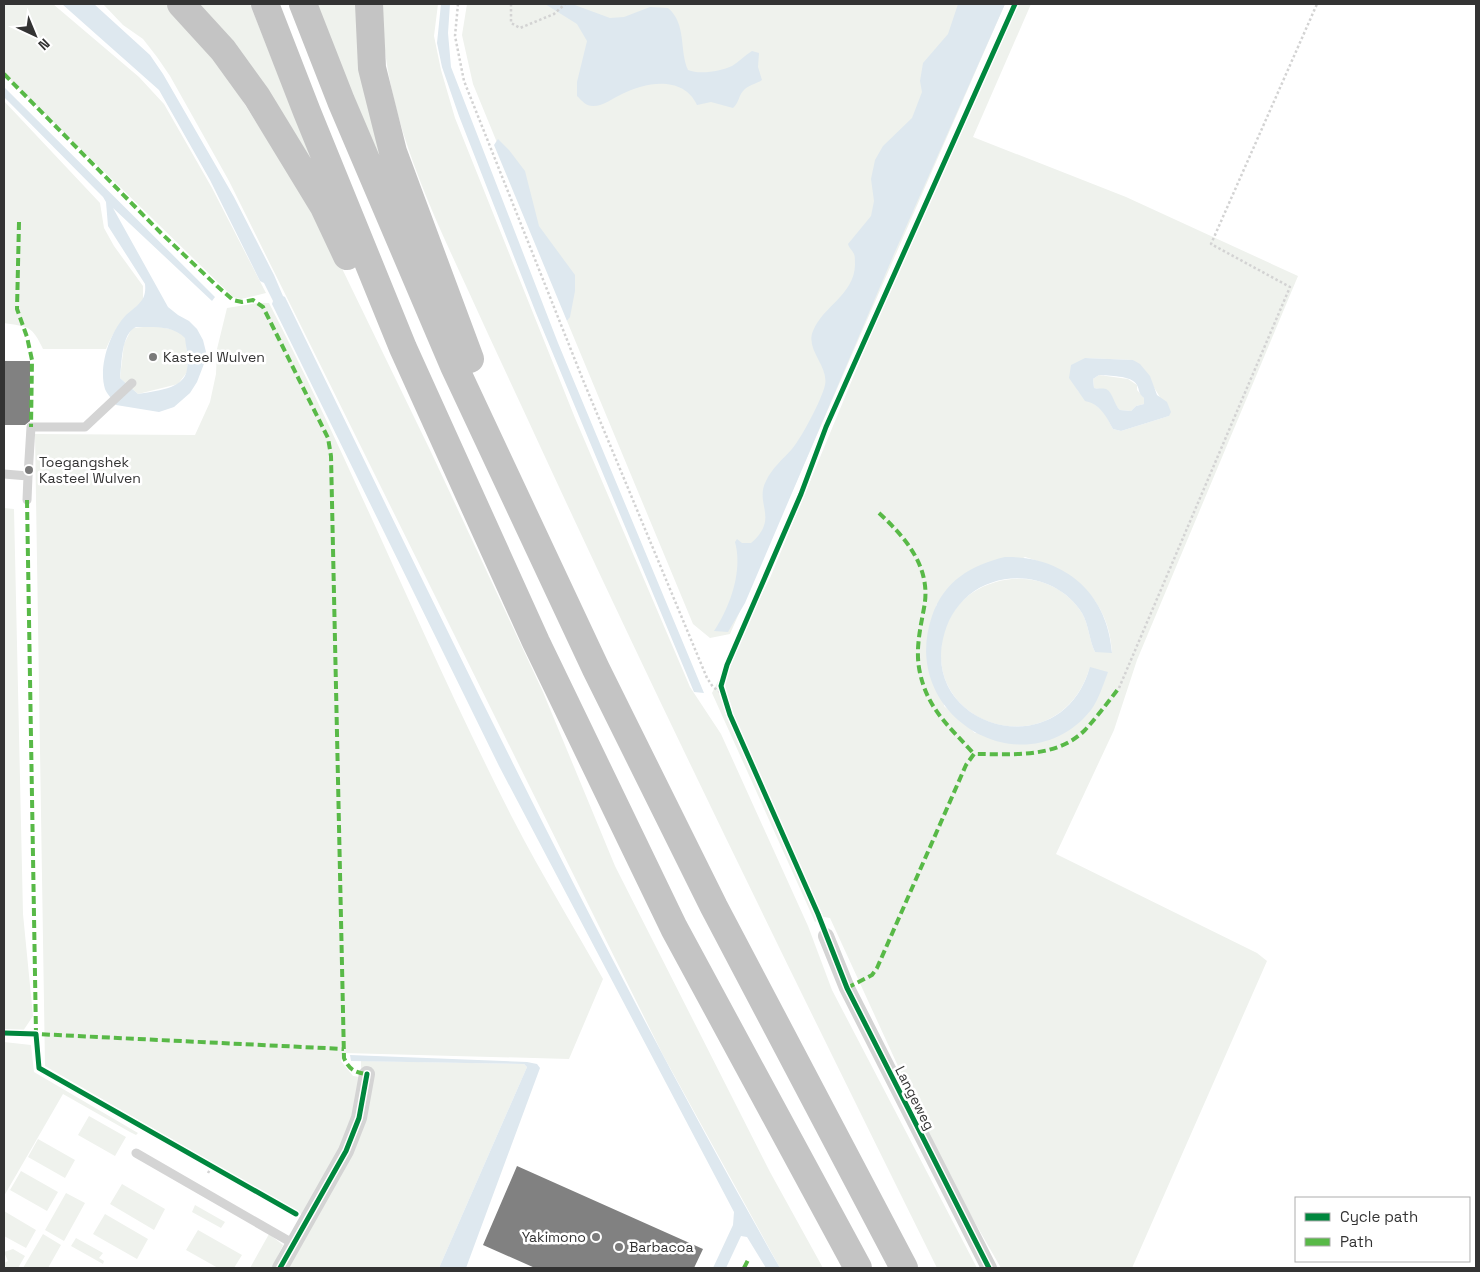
<svg xmlns="http://www.w3.org/2000/svg" width="1480" height="1272" font-family="'Space Grotesk',sans-serif">
<rect width="100%" height="100%" fill="#fff"/>
<path fill="#eff2ed" fill-rule="evenodd" d="M4,4H53L139,77L164,104L212,188L266,293L241,299L233,297L4,74Z
M103,4H169L217,61L318,219L431,452L543,692L615,866L770,1172L823,1268H780L663,1055L229,181L170,76L157,57L143,39L123,25Z
M197,4H250L320,181Z
M314,4H356L363,69L415,244Z
M382,4H438L434,36L441,70L455,118L575,418L690,687L721,734L808,926L832,990L977,1268H937C802,995 668,723 540,446C516,394 491,341 467,288C425,197 382,105 382,4Z
M467,4H1005L730,634L710,638L693,624L567,321L569,318L473,84L462,35Z
M1015,4H1031L973,137L1126,197L1298,276L1137,660L1114,730L1056,854L1257,953L1267,961L1132,1268H1001L970,1214L931,1138L830,918L824,917L815,922L712,693L770,578L869,339ZM1085,358L1133,360C1148,378 1160,394 1169,416L1121,431L1113,429L1104,412L1078,391L1075,383ZM1025,557C1073,570 1109,599 1112,652H1095C1089,640 1089,625 1082,613C1058,575 1008,569 972,593C958,602 947,619 943,636C922,729 1060,768 1090,667L1073,727L975,733L944,706L936,605Z
M4,101L100,203L104,228L114,246L143,286V301C126,315 114,329 106,349H43C32,325 28,327 4,323Z
M257,303H269C356,473 427,651 514,821C542,875 574,927 603,979L569,1059L344,1053L341,1061L353,1076L360,1077L357,1097L345,1140L303,1215L45,1066L35,434L195,435L210,402L216,374L217,349L227,308Z
M155,326L179,331L186,338L188,371L178,384L138,394L120,378L124,344L132,328Z
M1099,375L1128,379L1137,385V390L1144,398V404L1136,406L1131,411L1120,410C1105,395 1120,392 1094,388L1093,379Z
M4,508L14,509L23,914L33,1016L23,1031L4,1029Z
M4,1042L31,1045L34,1072L138,1133L136,1135L130,1132L63,1094L4,1196Z
M361,1061L524,1064L527,1067L439,1268H286L318,1214L372,1069H361Z
M89,1116L126,1137L115,1156L78,1135Z
M38,1139L75,1160L65,1178L28,1157Z
M21,1171L58,1192L47,1211L10,1190Z
M122,1184L165,1209L154,1230L110,1204Z
M66,1193L85,1203L64,1241L45,1230Z
M195,1205L225,1222L221,1228L192,1212Z
M4,1211L36,1230L26,1248L4,1236Z
M105,1214L148,1239L137,1259L93,1234Z
M198,1230L242,1255L234,1268H218L186,1250Z
M43,1234L61,1245L48,1268H23Z
M269,1234L283,1245L272,1268H250Z
M76,1238L103,1253L99,1258L104,1261L103,1264L71,1246Z
M13,1249L25,1256L18,1268H4V1263L8,1261L4,1252Z"/>
<path fill="#dee8ef" fill-rule="evenodd" d="M62,4H94L150,55L163,74L234,197L274,275L283,296L285,297C444,624 600,952 780,1268H766L747,1237L741,1236L726,1268H713L733,1225L734,1212L499,766L272,304L273,301L264,283L260,281L210,180L159,90Z
M441,4H450L448,33L451,67L558,343L704,693L694,692L536,313L459,116L442,67L437,43Z
M545,4H572L610,18L624,17L650,7L668,8C687,24 679,50 688,70C700,75 721,71 732,66C739,62 745,55 752,51L759,53L758,67L762,80C756,84 748,85 743,91C738,97 739,103 733,108L711,102L697,105C684,76 647,81 622,94C613,98 604,106 593,106C586,106 582,101 577,96V82L587,41L577,24Z
M958,4H1005L894,254L745,603L728,632L714,631C730,607 743,571 735,542L737,539L742,543H751C780,518 754,504 766,481C772,468 783,459 792,449C802,437 822,399 825,385C829,366 805,350 813,331C823,306 854,295 855,265C855,261 855,256 854,254C852,250 849,248 848,244L871,216L874,201L871,179L875,160L883,146L912,118L922,92L920,81L923,63L948,34Z
M4,87L215,297L212,301L113,208L168,307L178,315L189,321L197,329L203,340L207,356L197,382L190,393L174,407L159,412L116,405C113,400 107,394 105,389C98,366 110,332 126,315C137,305 147,301 145,284L108,226L106,202L103,197L4,97ZM136,327C153,327 173,325 185,338C186,348 189,359 187,369C185,390 153,391 138,394L120,378C122,363 121,334 136,327Z
M498,139L509,150L525,171L539,226L575,275V291L570,317L567,321L494,145Z
M1085,358L1133,360L1140,364L1150,376L1157,395L1167,402L1171,412L1169,416L1121,431L1113,429C1106,416 1100,404 1085,401L1069,378L1071,365ZM1099,375C1108,376 1132,375 1137,385C1140,391 1138,393 1144,398V404L1136,406L1131,411L1120,410C1114,405 1113,392 1106,389C1103,388 1097,389 1094,388L1093,379Z
M1005,557C1064,556 1108,593 1112,653L1095,652C1089,640 1089,625 1082,613C1058,575 1004,567 969,595C955,607 947,621 943,639C923,728 1061,768 1090,667L1108,672C1103,685 1099,699 1091,710C1026,791 897,717 932,616C944,581 971,565 1005,557Z
M350,1055L527,1062L537,1064L540,1068L466,1268H439L527,1067L524,1064L351,1061Z"/>
<path fill="#818181" d="M4,361H30V421L25,425H4Z
M517,1166L703,1249L694,1268H535L483,1245Z"/>
<g fill="none" stroke-linecap="round" stroke-linejoin="round">
<path stroke="#d3d3d3" stroke-width="2.5" stroke-dasharray="2.5 2.5" stroke-linecap="butt" d="M458,4L455,36L464,81L583,380L707,678L713,687L723,694
M511,4V23L520,28L554,14L565,4
M1119,688L1290,287L1211,244L1317,4
M208,1173L212,1166"/>
<path stroke="#d4d4d4" stroke-width="9" d="M4,474L28,476L27,500
M28,476L31,427H85L132,383
M136,1153L294,1244"/>
<path stroke="#d4d4d4" stroke-width="16" d="M826,936L847,988L989,1268
M280,1268L346,1151L359,1118L367,1074"/>
<path stroke="#c4c4c4" stroke-width="28" d="M181,4L223,50L257,97L324,207L347,256
M265,4L307,112L403,348L536,642L674,928L858,1268
M303,4L341,101L454,366L596,669L714,907L904,1268
M369,4L372,68L393,152L470,359"/>
<path stroke="#58b947" stroke-width="4" stroke-dasharray="8 4" stroke-linecap="butt" d="M4,74L161,233L217,286L233,300L242,302L253,300L263,307L328,438L331,456L344,1058C349,1070 356,1073 367,1074
M19,222L17,309L27,337L32,360L31,427
M27,500L36,1034L344,1049
M879,513C906,538 932,568 924,608C920,630 915,651 920,673C928,710 950,727 974,754
M847,988L872,975L877,968L966,765L974,754C1011,754 1056,759 1085,730C1097,717 1108,702 1119,688
M744,1268L748,1260"/>
<defs>
<path id="cycleway" d="M4,1033L36,1034L39,1068L296,1214
M280,1268L346,1151L359,1118L367,1074
M989,1268L847,988L818,914L730,715L721,686L727,665L801,494L826,427L1015,4"/>
</defs>
<use href="#cycleway" stroke="#fff" stroke-width="8"/>
<use href="#cycleway" stroke="#00873e" stroke-width="5"/>
</g>
<g fill="#7a7a7a" stroke="#fff" stroke-width="2">
<circle cx="153" cy="357" r="5"/>
<circle cx="29" cy="470" r="5"/>
<circle cx="596" cy="1237" r="5"/>
<circle cx="619" cy="1247" r="5"/>
</g>
<g text-anchor="middle" stroke-width="5" stroke-linejoin="round" paint-order="stroke">
<g font-size="14" fill="#333" stroke="#fff" text-anchor="start">
<text x="163" y="362">Kasteel Wulven</text>
<text x="39" y="467">Toegangshek<tspan x="39" dy="16">Kasteel Wulven</tspan></text>
<text x="586" y="1242" text-anchor="end">Yakimono</text>
<text x="629" y="1252">Barbacoa</text>
</g>
<g font-size="14" fill="#333" stroke="#fff">
<text transform="translate(915 1098) rotate(63)" y="5">Langeweg</text>
</g>
</g>
<rect width="1480" height="1272" fill="none" stroke="#333333" stroke-width="10"/>
<rect x="1295" y="1197" width="175" height="65" fill="#ffffff" stroke="#adadad"/>
<rect x="1305" y="1213" width="25" height="8" fill="#00873e" stroke="#adadad"/>
<text x="1340" y="1222" font-size="15" fill="#333333">Cycle path</text>
<rect x="1305" y="1238" width="25" height="8" fill="#58b947" stroke="#adadad"/>
<text x="1340" y="1247" font-size="15" fill="#333333">Path</text>
<g transform="translate(35 35) rotate(136)" stroke="#ffffff" stroke-width="4" paint-order="stroke">
<path d="M0-4L9 19L0 12L-9 19Z" fill="#333333"/>
<text y="-8" font-size="14" font-weight="bold" text-anchor="middle" fill="#333333">N</text>
</g>
</svg>
